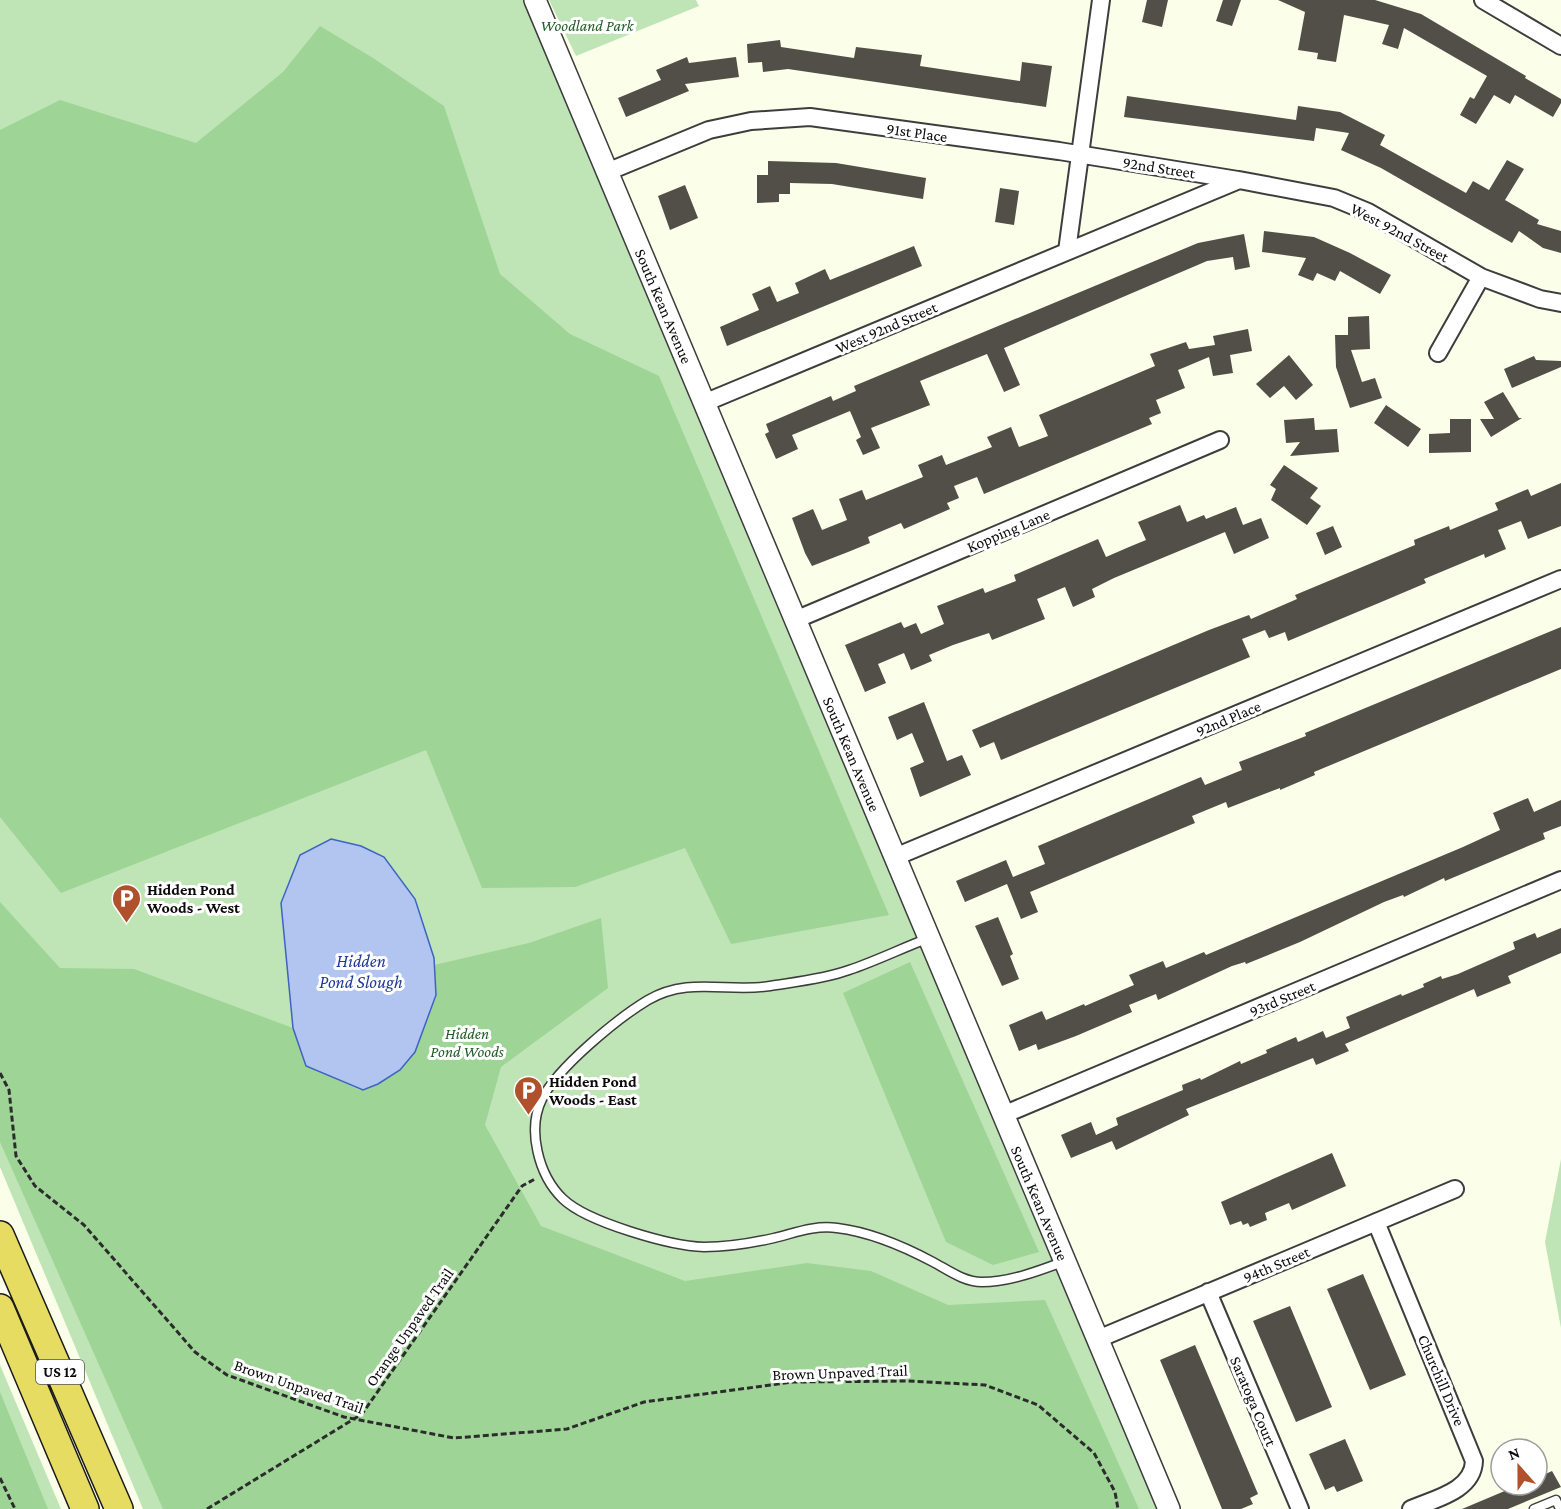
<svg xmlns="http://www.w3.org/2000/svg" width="1561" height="1509" font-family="'Crimson Pro',serif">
<rect width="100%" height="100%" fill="#fbfee9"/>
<path fill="#bfe5b6" d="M0,0H533L1171,1509H143L0,1167Z
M549,0H696L699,6L576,56Z
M1561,1159V1328L1545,1242Z
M0,1365L61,1509H0Z"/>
<path fill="#9fd497" d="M320,26L373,58L444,106L500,274L570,334L659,376L889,915L731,944L685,848L575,887L482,888L426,750L61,893L0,817V130L60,100L196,143L283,72Z
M0,902L60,968L134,969L293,1028L306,1066L360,1090L378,1084L400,1070L415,1052L436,996L434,965L529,943L601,918L608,988L501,1067L485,1125L541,1226L685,1281L807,1263L871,1271L948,1305L1045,1300L1139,1509H163L0,1142Z
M910,962L1039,1252L993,1265L946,1242L843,993Z
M0,1392L48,1509H0Z"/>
<path fill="#b2c5f1" stroke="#3e63c3" stroke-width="1.5" d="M331,839L361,846L384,857L415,899L434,958L436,995L415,1052L400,1070L378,1084L363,1090L306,1066L293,1028L281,903L300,855Z"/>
<path fill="#524f48" d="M1147,0H1168L1162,27L1142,22Z
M1223,0H1241L1232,26L1216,21Z
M1278,0H1375L1421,14L1526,76L1525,78L1561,99V103L1553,117L1515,95L1510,104L1494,95L1476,124L1460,115L1470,97L1474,99L1487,76L1404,28L1398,49L1382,44L1389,25L1344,15L1336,62L1317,59L1318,53L1298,50L1305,12Z
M780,40L781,47L854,58L856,47L922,55L920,66L1020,81L1022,62L1052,66L1046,107L788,69L763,72L762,62L748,63L747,44Z
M687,57L689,63L736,57L739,77L685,84L689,91L626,117L618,98L661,80L656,70Z
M1127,96L1296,120L1298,106L1340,112L1385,135L1380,145L1466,193L1473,181L1489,190L1507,160L1524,169L1505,200L1539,220L1537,224L1561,231V253L1543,248L1519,231L1512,243L1381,168L1341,150L1349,133L1316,128L1314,141L1124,117Z
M768,161L836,163L926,178L923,199L832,184L790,183V194H779V202L757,203V175H768Z
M685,185L698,218L670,230L658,196Z
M1000,188L1019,191L1014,225L995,222Z
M1264,231L1314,237L1350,253L1391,275L1380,294L1340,271L1335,281L1317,273L1313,281L1298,275L1306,258L1262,252Z
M1244,234L1250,267L1235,270L1233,257L1207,261L1004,348L1020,385L1004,392L987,354L920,381L930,405L871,428L880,448L863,455L856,440L861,437L850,411L792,435L798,449L776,459L765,434L769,432L766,424L831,396L833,401L856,391L854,386L1198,243Z
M914,246L922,266L727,346L720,327L759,310L752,294L770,286L777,302L799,293L795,283L825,269L830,280Z
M1369,316L1370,349L1351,350L1362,382L1375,378L1382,398L1350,408L1336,367L1335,335H1348V317Z
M1248,329L1252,351L1230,355L1233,373L1213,376L1209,357L1178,370L1185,388L1156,400L1161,413L1149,418L1152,424L984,494L977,477L954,486L959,498L947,503L950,509L904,529L901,523L868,537L870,543L848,552L812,566L805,553L792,518L813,509L822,530L847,520L839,499L862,490L866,500L923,477L918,465L942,455L946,465L992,447L987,437L1011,427L1019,447L1048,436L1039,415L1155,366L1150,354L1186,342L1189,349L1215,345L1213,336Z
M1289,355L1313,385L1296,400L1284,386L1270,398L1256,384Z
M1534,356L1536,360L1561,361V367L1512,388L1504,369Z
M1503,392L1519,418H1522L1491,437L1480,419H1494L1484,402Z
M1386,405L1421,429L1408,447L1374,423Z
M1314,418L1315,430L1337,429L1339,452L1290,456L1300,442L1286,443L1284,420Z
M1450,419H1471V452L1429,453V434L1450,433Z
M1284,465L1318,488L1310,498L1321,506L1307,525L1271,500L1276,489L1270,485Z
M1561,483V526L1528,539L1521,521L1498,530L1506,549L1485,558L1484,554L1424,579L1426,583L1386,600L1288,641L1285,632L1269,638L1265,630L1242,639L1250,657L1001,760L994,742L980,748L972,730L1209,630L1249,615L1251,619L1297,599L1295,595L1415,545L1414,540L1449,526L1450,530L1498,510L1495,503L1528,489L1531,496Z
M1180,505L1187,522L1204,515L1206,519L1236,507L1243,525L1261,518L1269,538L1234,554L1225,532L1114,578L1092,589L1095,597L1073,607L1065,587L1037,599L1045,619L992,640L989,633L953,645L929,655L932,661L911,670L904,653L878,664L886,683L865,692L845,645L901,622L904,628L916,623L921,634L944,624L937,606L983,588L985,593L1016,581L1014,575L1098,539L1106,557L1129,547L1146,540L1138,522Z
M1333,526L1342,547L1325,555L1316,533Z
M1561,627V669L1314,772L1315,775L1280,790V788L1228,808L1226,802L1192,816L1195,823L1030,892L1038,912L1021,919L1007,884L965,902L956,881L1006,860L1013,877L1045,864L1038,846L1201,777L1205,785L1242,770L1239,762L1306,736L1305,733Z
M924,702L947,761L962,755L971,775L920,797L910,768L924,762L912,733L897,740L888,717Z
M1528,798L1534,812L1561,800V826L1543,833L1545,839L1445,881L1444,878L1404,897L1403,895L1384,902L1300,942L1246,964L1245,962L1232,966L1158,1000L1156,994L1129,1005L1132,1012L1076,1036L1038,1050L1036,1044L1019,1051L1009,1025L1042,1011L1046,1020L1084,1004L1085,1006L1134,985L1129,975L1163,961L1166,968L1204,952L1206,955L1463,847L1500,830L1493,813Z
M998,917L1013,954L1010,956L1019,979L1002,986L975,926Z
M1561,928V953L1508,976L1511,983L1477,997L1474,989L1345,1044L1349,1051L1316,1065L1313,1058L1186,1109L1189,1115L1116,1150L1112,1141L1071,1158L1061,1135L1091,1122L1096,1135L1118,1125L1116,1118L1183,1090L1182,1085L1200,1078L1201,1080L1240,1061L1241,1064L1267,1053L1266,1050L1296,1037L1298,1042L1323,1031L1326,1038L1350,1028L1346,1017L1401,994L1402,996L1424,987L1423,984L1441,976L1442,979L1458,974L1515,949L1513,942L1535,933L1537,938Z
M1332,1153L1346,1186L1292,1210L1289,1203L1265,1213L1267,1220L1250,1227L1248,1223L1243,1225L1241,1221L1230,1225L1221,1202Z
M1363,1274L1406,1375L1370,1390L1327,1289Z
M1290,1306L1332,1407L1296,1422L1253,1321Z
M1195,1345L1258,1494L1250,1498L1253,1504L1241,1509H1222L1160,1360Z
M1345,1439L1363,1481L1337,1492L1334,1486L1325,1490L1309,1454Z
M1552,1471L1561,1487L1508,1509H1462L1519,1485H1537V1478Z"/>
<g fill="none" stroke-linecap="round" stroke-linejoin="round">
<defs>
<path id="service" d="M929,938C902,948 876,961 849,970C824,979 795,982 770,986C728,993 689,976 648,1000C618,1018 557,1068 542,1099C527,1129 538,1175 563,1199C587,1222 670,1246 704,1247C727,1247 752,1243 774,1238C795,1233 814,1225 837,1228C870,1232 903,1246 933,1262C948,1270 964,1282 982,1282C1009,1282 1039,1271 1065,1261
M1534,1509L1556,1500L1560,1509"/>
<path id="minor" d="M1483,0L1561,46
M607,172L709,130L751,121L810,117L1059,151L1238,180
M1067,251L1101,0
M1438,353L1481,277
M704,403L1239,180L1334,198L1368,212L1481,277L1540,299L1561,303
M795,620L1220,440
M895,857L1561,579
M1003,1115L1561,880
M1376,1222L1474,1461C1473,1491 1434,1499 1411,1509
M1208,1292L1300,1509
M1098,1339L1455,1189"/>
<path id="tertiary" d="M535,0L1169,1509"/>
<path id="trunk" d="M0,1235L119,1509
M0,1308L85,1509"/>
</defs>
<use href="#service" stroke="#3d3d3d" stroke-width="11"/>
<use href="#minor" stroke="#3d3d3d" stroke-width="20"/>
<use href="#tertiary" stroke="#3d3d3d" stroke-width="24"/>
<use href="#trunk" stroke="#1b1b1b" stroke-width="30"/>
<path stroke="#2c2c2c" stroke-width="3" stroke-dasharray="6 3" stroke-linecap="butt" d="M0,1073L9,1090L16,1156L35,1186L84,1225L195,1352L227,1375L344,1417L454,1438L567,1429L644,1402L793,1382L908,1381L985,1385L1038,1405L1094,1453L1115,1492L1118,1509
M0,1478L15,1509
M207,1509L362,1414L522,1186L535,1179"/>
<use href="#service" stroke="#fff" stroke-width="8"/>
<use href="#minor" stroke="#fff" stroke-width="16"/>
<use href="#tertiary" stroke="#fff" stroke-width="21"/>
<use href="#trunk" stroke="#e7dc62" stroke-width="27"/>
</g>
<defs>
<symbol id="parking-pin" viewBox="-11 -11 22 30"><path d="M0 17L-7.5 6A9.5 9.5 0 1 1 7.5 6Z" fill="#af512d" stroke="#fff"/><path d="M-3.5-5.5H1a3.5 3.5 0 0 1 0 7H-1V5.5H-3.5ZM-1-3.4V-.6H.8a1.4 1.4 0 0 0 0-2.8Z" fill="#fff"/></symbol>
</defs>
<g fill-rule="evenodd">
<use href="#parking-pin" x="110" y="882" width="33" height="45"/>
<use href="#parking-pin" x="512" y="1074" width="33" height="45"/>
</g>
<g text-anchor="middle" stroke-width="6" stroke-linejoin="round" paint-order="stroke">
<rect fill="#fff" stroke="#545454" stroke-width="1.5" x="36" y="1360" width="48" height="24" rx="4.5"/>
<g font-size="15" font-weight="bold" fill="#0a0a0a">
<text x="60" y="1377">US 12</text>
</g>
<g font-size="16" font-style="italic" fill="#205c27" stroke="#fff">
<text x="587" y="31">Woodland Park</text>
<text x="467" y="1039">Hidden<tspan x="467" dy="18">Pond Woods</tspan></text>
</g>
<g font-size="16" fill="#0a0a0a" stroke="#fff">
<text transform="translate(917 132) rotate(8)" y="6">91st Place</text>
<text transform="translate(1159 167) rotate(9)" y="6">92nd Street</text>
<text transform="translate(1400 232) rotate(28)" y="6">West 92nd Street</text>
<text transform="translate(664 306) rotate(67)" y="6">South Kean Avenue</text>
<text transform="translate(886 327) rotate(-23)" y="6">West 92nd Street</text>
<text transform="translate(1008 530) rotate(-23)" y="6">Kopping Lane</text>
<text transform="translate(1228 718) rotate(-23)" y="6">92nd Place</text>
<text transform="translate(852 754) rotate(67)" y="6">South Kean Avenue</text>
<text transform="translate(1282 998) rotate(-23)" y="6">93rd Street</text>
<text transform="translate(1040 1203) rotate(67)" y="6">South Kean Avenue</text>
<text transform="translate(1276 1264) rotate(-23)" y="6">94th Street</text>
<text transform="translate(409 1327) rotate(-55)" y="6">Orange Unpaved Trail</text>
<text transform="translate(840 1372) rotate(-2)" y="6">Brown Unpaved Trail</text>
<text transform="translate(1442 1380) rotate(67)" y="6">Churchill Drive</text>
<text transform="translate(299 1386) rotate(19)" y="6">Brown Unpaved Trail</text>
<text transform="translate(1254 1401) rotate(67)" y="6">Saratoga Court</text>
</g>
<g font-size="16" font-weight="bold" fill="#0a0a0a" stroke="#fff" text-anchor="start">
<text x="147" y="895">Hidden Pond<tspan x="147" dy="18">Woods - West</tspan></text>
<text x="549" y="1087">Hidden Pond<tspan x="549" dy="18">Woods - East</tspan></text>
</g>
<g font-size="18" font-style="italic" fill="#1e3a92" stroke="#fff">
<text x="361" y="967">Hidden<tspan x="361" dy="21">Pond Slough</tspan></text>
</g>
</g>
<g transform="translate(1519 1467) rotate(339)"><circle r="28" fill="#ffffff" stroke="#9d9d9d" stroke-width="1.5"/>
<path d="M0-4.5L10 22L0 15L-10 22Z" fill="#af512d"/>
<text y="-9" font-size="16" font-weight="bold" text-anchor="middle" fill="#0a0a0a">N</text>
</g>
</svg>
